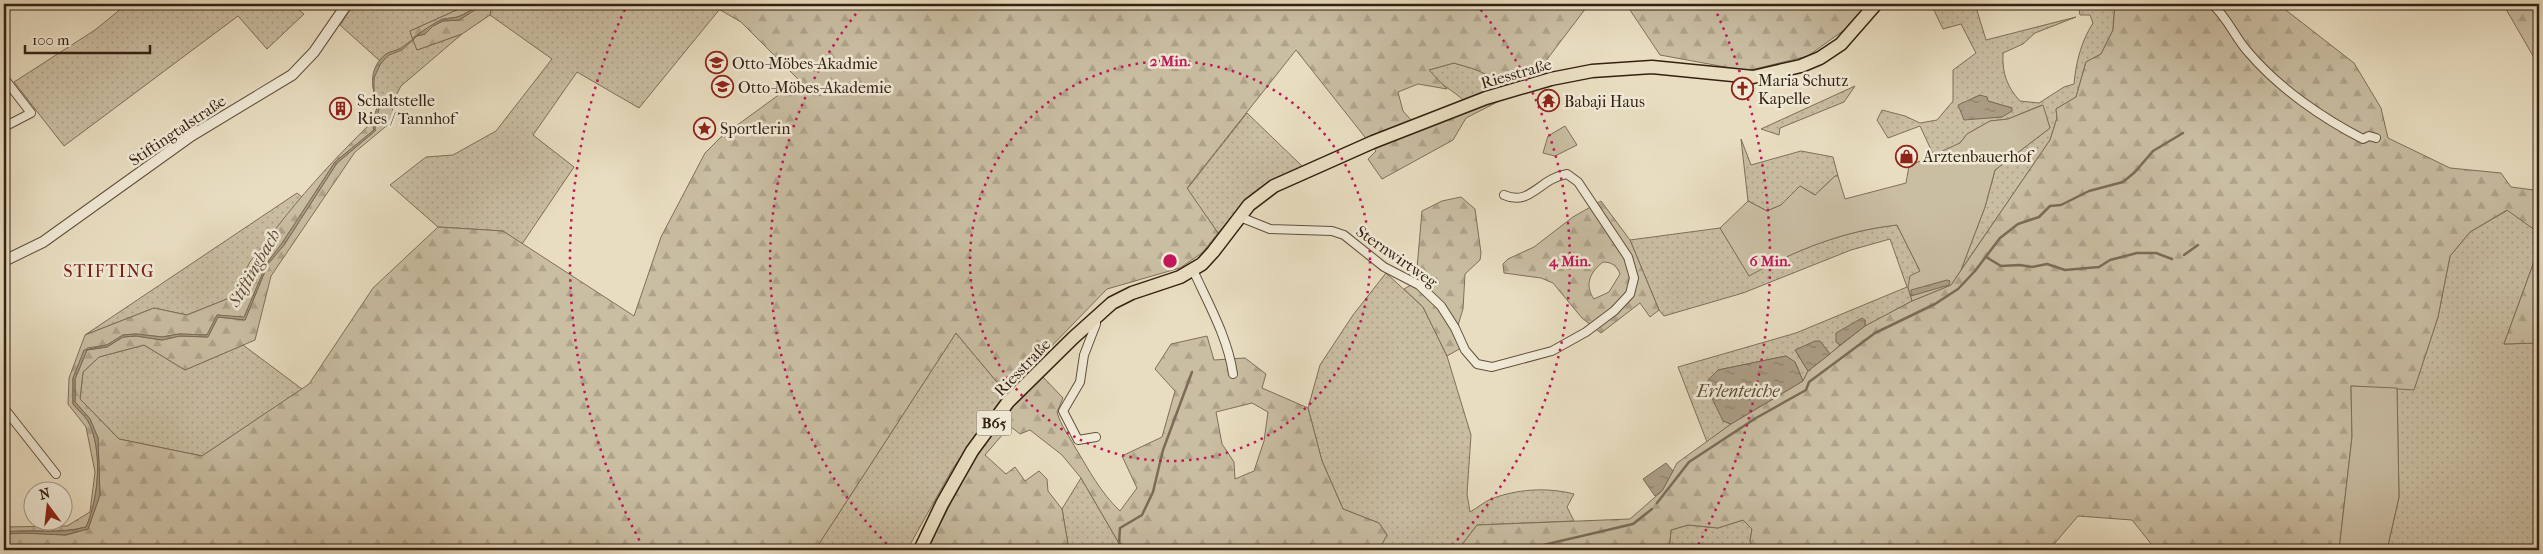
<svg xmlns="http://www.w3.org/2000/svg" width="2543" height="554" font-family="'IM FELL French Canon',serif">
<defs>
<pattern id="grass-dots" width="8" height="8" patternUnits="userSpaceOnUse" patternTransform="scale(1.25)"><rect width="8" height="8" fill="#c9bda2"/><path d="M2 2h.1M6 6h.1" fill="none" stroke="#ada28a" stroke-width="1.8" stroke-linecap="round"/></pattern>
<pattern id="forest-firs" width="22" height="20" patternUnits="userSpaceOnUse" patternTransform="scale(1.25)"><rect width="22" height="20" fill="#c9bda2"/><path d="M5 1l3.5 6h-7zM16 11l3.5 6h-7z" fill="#ada28a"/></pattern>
<pattern id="water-ripples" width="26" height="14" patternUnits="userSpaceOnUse" patternTransform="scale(1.25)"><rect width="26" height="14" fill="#ab9d85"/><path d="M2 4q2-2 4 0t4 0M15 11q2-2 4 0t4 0" fill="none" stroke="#8c806b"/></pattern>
</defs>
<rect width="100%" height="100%" fill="#e8ddc0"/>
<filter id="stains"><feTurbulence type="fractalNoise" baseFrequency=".004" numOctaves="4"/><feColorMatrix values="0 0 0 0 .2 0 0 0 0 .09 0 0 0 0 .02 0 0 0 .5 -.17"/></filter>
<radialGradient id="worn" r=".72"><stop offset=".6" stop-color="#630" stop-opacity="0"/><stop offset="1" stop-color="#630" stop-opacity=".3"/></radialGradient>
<path fill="url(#grass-dots)" stroke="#7e6f5a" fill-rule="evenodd" d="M127,4H291L304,14L267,49L238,16L64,146L14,82L95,30Z
M354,4H463L459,9L410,31L417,50L462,34L401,86L391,105C366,98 372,80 380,61L340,25Z
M492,4H516L523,6L525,4H710L719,10L639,108L577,72L533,135L574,167L522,244L503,231L438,227L390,185L426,157L453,155L496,131L552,59L490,15Z
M1931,4H1975L1986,40L2076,17L2035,33L2023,44L2003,53C2002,73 2007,87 2020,101L2039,103L2064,87L2074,84C2076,62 2081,42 2093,23L2090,15H2080L2078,4H2115L2113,30L2101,54L2086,62L2076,97L2056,109L2057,118L2050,140L1961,270L1985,207L1995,170L2050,128L2042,105L2008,119L1990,121L1967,134L1960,143L1934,156L1920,126L1888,138L1877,120L1882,110L1905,116L1920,123L1937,120L1953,101V70L1976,53L1961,24L1943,29ZM1980,95L1988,101L2012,108L2002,117L1977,118L1973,98Z
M1454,63C1469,68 1495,72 1497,90L1465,102C1454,90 1438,85 1429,70Z
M1855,86L1844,102L1780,128L1779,135L1761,129Z
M1247,113L1303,167L1278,178L1248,197L1218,233L1187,189Z
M1741,139L1751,165L1801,151L1833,157L1838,176H1835L1815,195L1800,186L1781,205L1767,211L1748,201Z
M297,193L302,197L250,262L232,297L187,315L154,308L85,335Z
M2508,210L2539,233V248L2504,344L2539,343V550H2387L2399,497L2397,388L2414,389L2438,317L2450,256L2470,232Z
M1897,225L1920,271L1908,287L1912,301L1865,326V320L1836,342L1840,345L1830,354L1820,341L1795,350L1808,371L1803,381L1795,362L1786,356L1718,370L1723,421L1731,424L1707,442L1678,367L1796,333L1907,287L1890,239L1851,250L1743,293L1664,316L1659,310L1630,240L1720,228L1749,275C1796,250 1843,231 1897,225Z
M1386,273L1423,307L1447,356L1471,435L1467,494L1470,512C1477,508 1484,502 1491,499C1517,489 1547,487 1574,494L1567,507L1574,521L1477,525L1458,550H1385L1382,544L1387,535L1379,523L1343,509L1322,461L1308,408L1320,365L1353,315Z
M956,333L1006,393L953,468L907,550H815Z
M144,345L185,370L243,345L302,389L202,456L119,439L80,399L83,372L99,357Z
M1081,478L1123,550H1069L1062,509Z
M1743,520L1752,529L1750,541L1753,550H1669L1671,530L1688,525L1718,528Z"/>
<path fill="url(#forest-firs)" stroke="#7e6f5a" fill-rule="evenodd" d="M463,4H481L459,17L442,19L412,38L410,31L459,9Z
M483,4H492L490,15L462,34L417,50L413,40L417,36L425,34L433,26L443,21L459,20Z
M710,4H1589L1545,62L1511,95L1466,118L1453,140L1382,179L1368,159L1376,151L1296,50L1187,188L1218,233L1202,253L1180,268L1107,289L1006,393L956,333L815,550L4,549V534L24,533L66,535L88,529L100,495L98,438L90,419L75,402V379L87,350L107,347L123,337L136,336L162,340L180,336L208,337L218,317L245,320L268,264L284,245L337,163L375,131V122L381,102L391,105L396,118L355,152L271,276L255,340L185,370L144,345L99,357L83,372L80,399L119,439L202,456L309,384L373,288L438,227L503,231L634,316L661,237L705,153L721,137L799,80L741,22ZM1454,63C1469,68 1495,72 1497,90L1423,118L1411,120L1403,111L1398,92L1418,84L1447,89L1429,70Z
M1626,4H1868L1851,25L1808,56L1747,71L1660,55Z
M2115,4H2278L2354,63L2381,108L2388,138L2450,168L2501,173L2511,187L2534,190L2539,199V233L2507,210L2470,232L2450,256L2438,317L2414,390L2351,386L2352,437L2339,550H2156L2132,520L2078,516L2049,550H1753L1750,541L1752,529L1743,520L1718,528L1688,525L1671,530L1669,550H1458L1477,525L1630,519L1662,491L1677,463L1731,424L1803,381L1808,371L1865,326L1912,301L1951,285L2050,140L2057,118L2056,109L2076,97L2086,62L2101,54L2113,30Z
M2503,4H2539V59L2536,61Z
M372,122L374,130L335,162L282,244L267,263L244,318L217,315L207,335L179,334L162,337L136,334L123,335L107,345L87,348L73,378V404C77,409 84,415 88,421C103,449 99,498 86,527C59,534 32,529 4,532V527L67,526L90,512L95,472L86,427L68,404L69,378L85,335L154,308L187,315L232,297C267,231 319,174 372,122Z
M1461,197L1475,209L1481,253L1480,260L1465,274L1463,309L1455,335L1461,348L1447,356L1423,307L1404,289L1411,285L1417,268L1422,211L1442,201Z
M1601,201L1630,240L1659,310L1650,317L1640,303L1601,333L1582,318L1553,283L1541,278L1504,273L1503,264L1508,259L1534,247L1573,217ZM1603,262C1612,262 1617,266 1620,274L1609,292L1594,299C1584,285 1590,272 1603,262Z
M2539,248V343L2504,344Z
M1207,336L1214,360L1245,358L1266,374L1262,388L1308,408L1322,461L1343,509L1379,523L1387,535L1382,544L1370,550H1123L1081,478L1062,455L1030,430L1020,434L1010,426L985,455L1006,474L1015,467L1025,481L1039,471L1047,479L1048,491L1062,509L1069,550H927C960,485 987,426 1042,376L1063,398L1057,412C1061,426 1068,434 1075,447C1089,470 1100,492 1120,511L1137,488L1122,456L1162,437L1175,391L1155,369L1171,344ZM1252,403L1268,412L1264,441L1254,471L1235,479L1234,462L1222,444L1216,412Z"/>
<path fill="#c9bda2" stroke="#7e6f5a" d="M2043,105L2050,128L1995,170L1985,207L1961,270L1951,285L1912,301L1908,287L1910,276L1920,271L1897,225C1843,231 1796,250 1749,276L1720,228L1748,201L1767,211L1781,205L1800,186L1815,195L1835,176H1838L1845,199L1906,183L1909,166L1960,143L1967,134L1990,121L2008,119Z
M1565,126L1577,145L1555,156L1543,153L1548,136Z
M2351,386L2397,388L2399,497L2387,550H2339L2352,437Z"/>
<path fill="url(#water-ripples)" stroke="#7b6b57" d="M481,4L483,5L459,20L443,21L433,26L425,34L417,36L402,50L389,55L381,63L374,78V92L381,102L375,122V131L337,163L284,245L268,264L245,320L218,317L208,337L180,336L162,340L136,336L123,337L107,347L87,350L75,379V402L90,419L98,438L100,495L88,529L65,535L24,533L4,534V532C32,529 59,535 86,527C99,498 103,449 88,421C84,415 77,409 73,404V378L84,350L107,345L123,335L136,334L162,337L179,334L207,335L217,315L244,317L267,263L282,243L335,162L374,130L372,122L379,102C369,87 370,66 386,54C390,51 396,51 401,48C413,40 422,30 435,23C442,19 449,19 457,17C465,15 474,8 481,4Z
M1980,95L1987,97L1988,101L2012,108V111L2002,117L1964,120L1958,105Z
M1947,280L1950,281L1949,285L1911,296V290Z
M1862,318L1865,320V326L1840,345L1836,342V333Z
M1815,341H1820L1830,354L1808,371L1795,350Z
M1786,356L1795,362L1803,381L1731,424L1723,421L1706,386L1709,379L1718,370Z
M1666,463L1673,471L1662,491L1655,496L1643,479Z"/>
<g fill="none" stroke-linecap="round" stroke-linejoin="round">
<path stroke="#7b6b57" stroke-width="2.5" d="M2184,255L2198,245
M1986,257L2001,266L2020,265L2032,267L2047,264L2065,270L2099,267L2110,260L2137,253H2156L2172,259
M1657,503L1689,462L1756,418L1806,390L1809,382L1875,333L1935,304L1958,289L1975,271L2000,238L2018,224L2039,217L2050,206L2061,205L2089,191L2123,182L2135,172L2153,151L2183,133
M1125,550L1119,543L1120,528L1142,515L1153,492L1163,450L1192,372
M1522,550L1633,524L1652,509"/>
<defs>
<path id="minor" d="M2212,4C2228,18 2235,38 2249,53C2279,88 2322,118 2363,139L2369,136L2376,138
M4,78L31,113L4,127
M1240,217L1270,229L1332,231L1344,235L1384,267L1419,285L1441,306L1455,328L1465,350L1477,364L1492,367L1552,351L1586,332L1614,311L1630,294L1634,278L1628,257L1578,182L1567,174C1540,178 1530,207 1504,195
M1193,270C1208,303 1228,338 1233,374
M1096,319V324L1084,355L1080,382L1063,411L1078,440L1096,437
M4,408L56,474"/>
<path id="tertiary" d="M4,261L43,242L191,136L292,75L314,52L347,4"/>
<path id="primary" d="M920,550L942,504L972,451L1008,402L1073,338L1112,303L1132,293L1180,277L1202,264L1213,252L1249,205L1274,186L1373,142L1486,98L1551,79L1592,71L1652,67L1753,77L1801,66L1820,58L1841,44L1876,4"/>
</defs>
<use href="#minor" stroke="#61503e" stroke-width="10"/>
<use href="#tertiary" stroke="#61503e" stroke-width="12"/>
<use href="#primary" stroke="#342112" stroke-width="15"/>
<use href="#minor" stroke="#f0e9d6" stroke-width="8"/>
<use href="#tertiary" stroke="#f0e9d6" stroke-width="10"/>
<use href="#primary" stroke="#e8ddc0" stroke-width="12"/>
</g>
<g fill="none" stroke="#c2185b" stroke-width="2.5" stroke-dasharray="2.5 5">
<circle cx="1170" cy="261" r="200"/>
<path d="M892 549A400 400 0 0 1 864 4M1476 4A400 400 0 0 1 1448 549"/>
<path d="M643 547A600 600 0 0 1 626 7M1714 7A600 600 0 0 1 1697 547"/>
</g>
<defs>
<symbol id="university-ring" viewBox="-11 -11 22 22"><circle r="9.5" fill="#f0e9d6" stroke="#8f2418" stroke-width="1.5"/><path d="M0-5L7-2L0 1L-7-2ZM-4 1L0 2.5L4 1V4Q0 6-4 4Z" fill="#8f2418"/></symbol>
<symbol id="church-ring" viewBox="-11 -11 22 22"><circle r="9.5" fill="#f0e9d6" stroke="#8f2418" stroke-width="1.5"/><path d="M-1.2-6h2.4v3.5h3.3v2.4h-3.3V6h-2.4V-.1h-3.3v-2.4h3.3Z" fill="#8f2418"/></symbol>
<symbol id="temple-ring" viewBox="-11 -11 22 22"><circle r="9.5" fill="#f0e9d6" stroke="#8f2418" stroke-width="1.5"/><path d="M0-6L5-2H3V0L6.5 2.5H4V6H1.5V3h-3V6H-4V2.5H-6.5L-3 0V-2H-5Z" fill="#8f2418"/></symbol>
<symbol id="building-ring" viewBox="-11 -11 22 22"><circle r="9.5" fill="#f0e9d6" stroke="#8f2418" stroke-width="1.5"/><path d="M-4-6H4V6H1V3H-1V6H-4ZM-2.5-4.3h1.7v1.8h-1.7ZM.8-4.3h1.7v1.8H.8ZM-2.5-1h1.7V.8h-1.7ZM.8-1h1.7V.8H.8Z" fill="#8f2418"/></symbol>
<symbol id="sight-ring" viewBox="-11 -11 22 22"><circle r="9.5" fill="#f0e9d6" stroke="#8f2418" stroke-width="1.5"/><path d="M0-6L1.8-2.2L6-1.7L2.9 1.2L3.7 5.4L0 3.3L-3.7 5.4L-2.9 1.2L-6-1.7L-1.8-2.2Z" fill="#8f2418"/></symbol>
<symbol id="shop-ring" viewBox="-11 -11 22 22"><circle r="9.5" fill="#f0e9d6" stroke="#8f2418" stroke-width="1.5"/><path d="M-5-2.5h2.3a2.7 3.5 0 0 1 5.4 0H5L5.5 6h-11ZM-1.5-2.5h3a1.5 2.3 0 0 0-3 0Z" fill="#8f2418"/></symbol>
</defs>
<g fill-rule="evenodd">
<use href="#university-ring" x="704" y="50" width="25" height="25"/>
<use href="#university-ring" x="710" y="74" width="25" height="25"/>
<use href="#church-ring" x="1730" y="76" width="25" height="25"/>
<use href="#temple-ring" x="1536" y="88" width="25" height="25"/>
<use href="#building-ring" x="328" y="96" width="25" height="25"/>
<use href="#sight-ring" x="692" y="116" width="25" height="25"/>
<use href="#shop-ring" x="1894" y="144" width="25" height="25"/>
</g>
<g text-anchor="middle" stroke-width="5" stroke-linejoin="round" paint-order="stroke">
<rect fill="#f0e9d6" stroke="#6c5d4d" stroke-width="1" x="976.5" y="410.5" width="35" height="25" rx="4"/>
<g font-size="15" font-weight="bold" fill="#342112">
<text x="994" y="428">B65</text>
</g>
<g font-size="16" fill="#342112" stroke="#f0e9d6" text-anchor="start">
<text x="732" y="69">Otto-Möbes-Akadmie</text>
<text x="1758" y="86">Maria Schutz<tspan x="1758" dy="18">Kapelle</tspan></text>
<text x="738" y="93">Otto-Möbes-Akademie</text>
<text x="357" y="106">Schaltstelle<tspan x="357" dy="18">Ries / Tannhof</tspan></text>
<text x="1564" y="107">Babaji Haus</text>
<text x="720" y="134">Sportlerin</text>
<text x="1923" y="162">Arztenbauerhof</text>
</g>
<g font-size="16" fill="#342112" stroke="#f0e9d6">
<text transform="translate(1516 73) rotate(-16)" y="6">Riesstraße</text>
<text transform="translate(177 130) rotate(-34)" y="6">Stiftingtalstraße</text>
<text transform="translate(1397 256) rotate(35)" y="6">Sternwirtweg</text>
<text transform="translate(1022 367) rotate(-46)" y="6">Riesstraße</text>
</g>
<g font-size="18" font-style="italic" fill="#5e4c3a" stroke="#f0e9d6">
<text transform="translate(254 268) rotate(-60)" y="6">Stiftingbach</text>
<text x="1738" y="397">Erlenteiche</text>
</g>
<g font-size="18" letter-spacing="1" fill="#7a1f14" stroke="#f0e9d6">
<text x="109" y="277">STIFTING</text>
</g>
</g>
<circle cx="1170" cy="261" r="8" fill="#c2185b" stroke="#f0e9d6" stroke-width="2.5"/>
<g font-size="15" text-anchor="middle" font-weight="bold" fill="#c2185b" stroke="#f0e9d6" stroke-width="5" stroke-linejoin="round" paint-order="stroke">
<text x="1170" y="66">2 Min.</text>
<text x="1570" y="266">4 Min.</text>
<text x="1770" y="266">6 Min.</text>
</g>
<rect width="2543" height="554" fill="none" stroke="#e8ddc0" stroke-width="20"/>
<rect x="5" y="5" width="2533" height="544" fill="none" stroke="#342112" stroke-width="2.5"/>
<rect x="10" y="10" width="2523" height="534" fill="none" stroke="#342112"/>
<g transform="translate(48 506) rotate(345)"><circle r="24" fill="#f0e9d6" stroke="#a59988"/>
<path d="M0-4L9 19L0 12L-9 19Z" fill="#8f2418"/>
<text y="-8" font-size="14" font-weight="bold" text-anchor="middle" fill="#342112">N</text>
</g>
<path d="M25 45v8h125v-8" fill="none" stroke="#342112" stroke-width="2.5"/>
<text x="32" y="45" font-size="15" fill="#342112" stroke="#f0e9d6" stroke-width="4" paint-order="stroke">100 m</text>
<rect width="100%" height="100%" filter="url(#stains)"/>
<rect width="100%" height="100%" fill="url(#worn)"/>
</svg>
